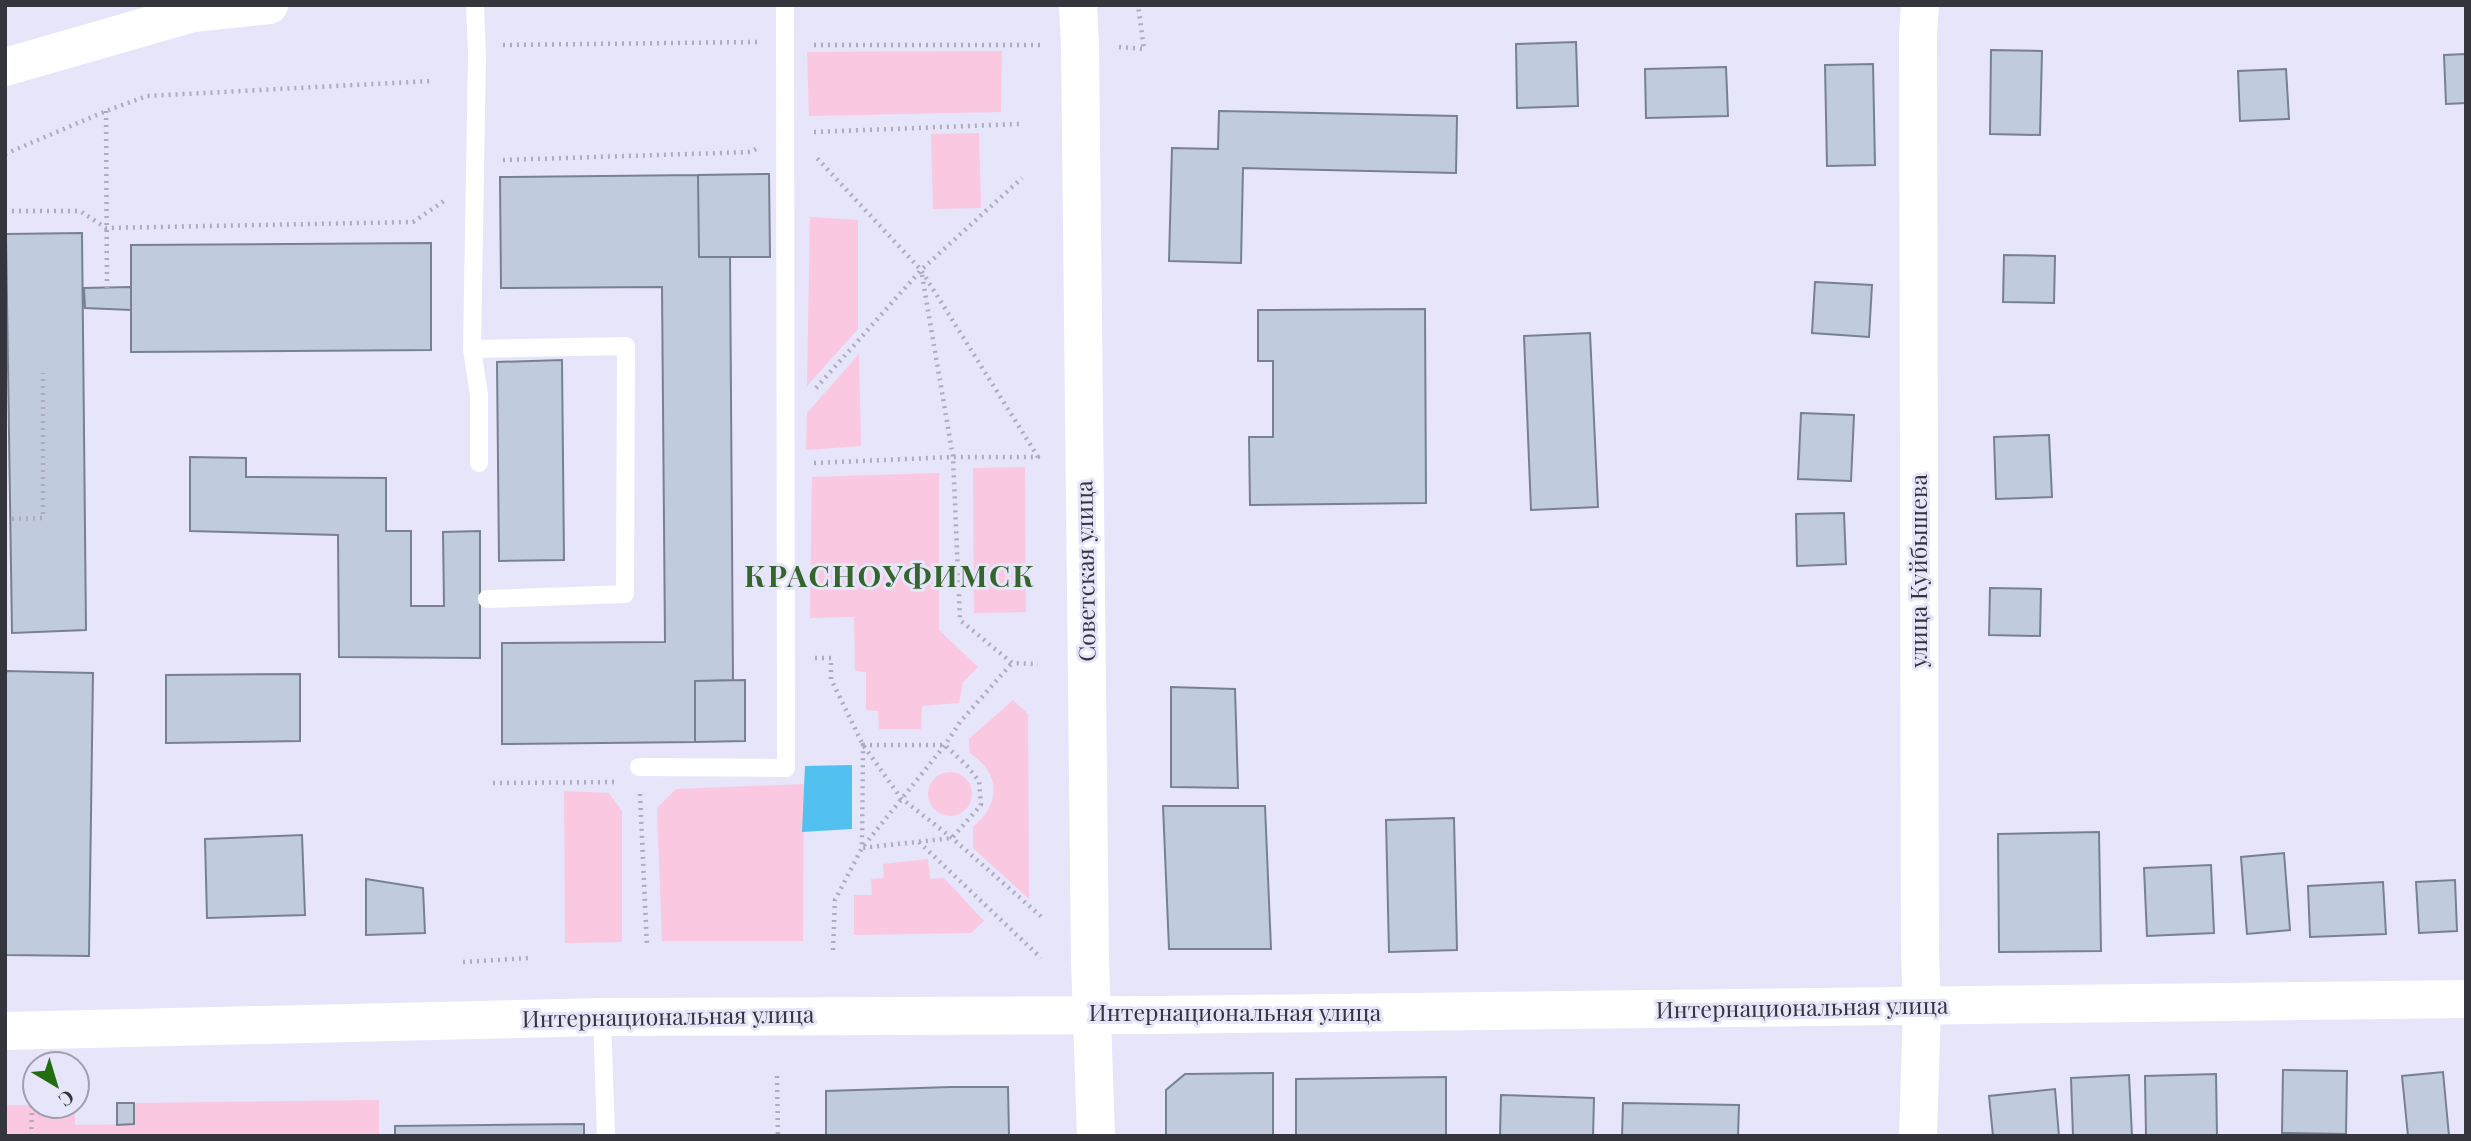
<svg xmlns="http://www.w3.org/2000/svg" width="2471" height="1141" font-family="'Playfair Display',serif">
<rect width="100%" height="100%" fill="#e6e5fa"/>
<path fill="#fac8e1" d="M1002,51L1001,112L809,116L807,52Z
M979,133L981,208L933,209L931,134Z
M810,217L858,220V329L807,386Z
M859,354L861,446L806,450L807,413Z
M1025,467L1026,612L974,613L973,468Z
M939,473V630L978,667L963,682L959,703L922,706L921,729H879L878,711L866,710V672L855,671L854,617L810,618L812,477Z
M1013,700L1028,714L1029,899L973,848V827C1000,804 1002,775 970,753L969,739Z
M928 794a22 22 0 1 1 44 0a22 22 0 1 1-44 0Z
M804,784L803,941H662L657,808L676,789Z
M564,791L609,793L622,811V942L565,943Z
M928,859L930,879L944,878L984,921L971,933L854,935V895H872L871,879L884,878L883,864Z
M379,1100V1136H5V1105L75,1106V1125L133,1124L134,1103Z"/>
<path fill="#53c1f0" d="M852,765V829L802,832L805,766Z"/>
<path fill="#c0ccdd" stroke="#778192" stroke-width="2" d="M1576,42L1578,106L1517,108L1516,44Z
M1991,50L2042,51L2040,135L1990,134Z
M2466,54V103L2446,104L2444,55Z
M1873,64L1875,165L1827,166L1825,65Z
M1726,67L1728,116L1646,118L1645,69Z
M2286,69L2289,119L2240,121L2238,71Z
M1219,111L1457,116L1456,173L1243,168L1241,263L1169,261L1172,148L1218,149Z
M769,174L770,257H699L698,175Z
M698,175L699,257H730L733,680L695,681V742L502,744V643L665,642L662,287L501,288L500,177Z
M82,233L86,630L12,633L6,234Z
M431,243V350L131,352V245Z
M2004,255L2055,256L2054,303L2003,302Z
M1815,282L1872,285L1869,337L1812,333Z
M131,287V310L85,308L84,288Z
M1425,309L1426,503L1250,505L1249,437H1273V361H1258V310Z
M1590,333L1598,507L1531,510L1524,336Z
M562,360L564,560L499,561L497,362Z
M1801,413L1854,415L1851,481L1798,479Z
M2049,435L2052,497L1996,499L1994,437Z
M190,457L246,458V477L386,478V531H411V606H444L443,532L480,531V658L339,657L338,535L190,531Z
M1844,513L1846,564L1797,566L1796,514Z
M1990,588L2041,589L2040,636L1989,635Z
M5,671L93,673L89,956L5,955Z
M300,674V741L166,743V675Z
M745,680V741L695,742V681Z
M1171,687L1235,689L1238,788L1171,787Z
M1163,806H1265L1271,949H1169Z
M1454,818L1457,950L1389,952L1386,820Z
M2099,832L2101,951L1999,952L1998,834Z
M302,835L305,915L207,918L205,839Z
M2284,853L2290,930L2247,934L2241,857Z
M2211,865L2214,933L2147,936L2144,868Z
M366,879L423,888L425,933L366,935Z
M2455,880L2457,931L2419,933L2416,882Z
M2383,882L2386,934L2310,937L2308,886Z
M2283,1070L2347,1071L2346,1134L2282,1133Z
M2443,1072L2449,1136H2408L2402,1076Z
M1273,1073V1136H1166V1090L1185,1074Z
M2216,1074L2217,1136H2146L2145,1076Z
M2129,1075L2132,1136H2073L2071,1078Z
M1446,1077V1136H1296V1079Z
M951,1087H1008L1009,1136H826V1091Z
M2055,1089L2059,1136H1993L1989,1096Z
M1501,1095L1594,1098L1593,1136H1500Z
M117,1103H134V1124L117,1125Z
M1623,1103L1739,1105L1738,1136H1622Z
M584,1124V1136H395V1126Z"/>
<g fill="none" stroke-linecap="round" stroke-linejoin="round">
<path stroke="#adacbd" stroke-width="4.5" stroke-dasharray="2 5" stroke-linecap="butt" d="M503,45L757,42
M814,45H1040
M1119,47L1144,49L1138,5
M106,111L107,288
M814,132L1019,124
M5,154L106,111L147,96L430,81
M503,160L751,152L756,149
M5,211H80L106,228L413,222L447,199
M922,275L953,457L960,620L1012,663L1038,664
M816,388L921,270L1022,178
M814,463L953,457H1038L921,270L815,156
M5,519L43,518V373
M815,658H831V679L863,745L901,798L952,838L1044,919
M863,745H945L967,766L979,781L981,805L952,838L862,848Z
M493,783L618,782
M640,794L647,947
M919,842L1041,958
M833,950L835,900L862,848L945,745L960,722L1012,663
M463,962L529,958
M777,1076L778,1136
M31,1136L33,1083"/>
<path stroke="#fff" stroke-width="18" d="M475,5L477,55L472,349L479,395V463
M472,349L626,346L625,594L487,599
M639,767L786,768L785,5
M602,1017L606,1136"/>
<path stroke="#fff" stroke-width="38" d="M1078,5L1080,45L1090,960L1096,1136
M5,67L193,13L269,5
M1918,1136L1922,1006L1920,954L1918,35L1920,5"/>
<path stroke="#fff" stroke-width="38" d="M5,1031L602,1017L1158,1015L2466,999"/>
</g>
<g text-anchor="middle" stroke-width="6" stroke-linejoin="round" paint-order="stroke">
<g font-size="23" fill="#35353d" stroke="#e6e5fa">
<text transform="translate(1086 571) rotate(-91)" y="8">Советская улица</text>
<text transform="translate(1919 571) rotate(-90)" y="8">улица Куйбышева</text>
<text transform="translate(1802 1008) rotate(-1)" y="8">Интернациональная улица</text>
<text x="1235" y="1021">Интернациональная улица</text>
<text transform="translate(668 1017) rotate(-1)" y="8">Интернациональная улица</text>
</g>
<g font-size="30" font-weight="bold" letter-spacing="2" fill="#35652d" stroke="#e6e5fa">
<text x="890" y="587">КРАСНОУФИМСК</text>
</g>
</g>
<rect width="2471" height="1141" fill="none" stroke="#35353d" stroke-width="14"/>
<g transform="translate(56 1085) rotate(142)"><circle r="33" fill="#e6e5fa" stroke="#9f9fae" stroke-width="2"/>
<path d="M0-5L12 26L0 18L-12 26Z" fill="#216d10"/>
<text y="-10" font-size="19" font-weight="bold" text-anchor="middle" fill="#35353d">С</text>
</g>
</svg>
